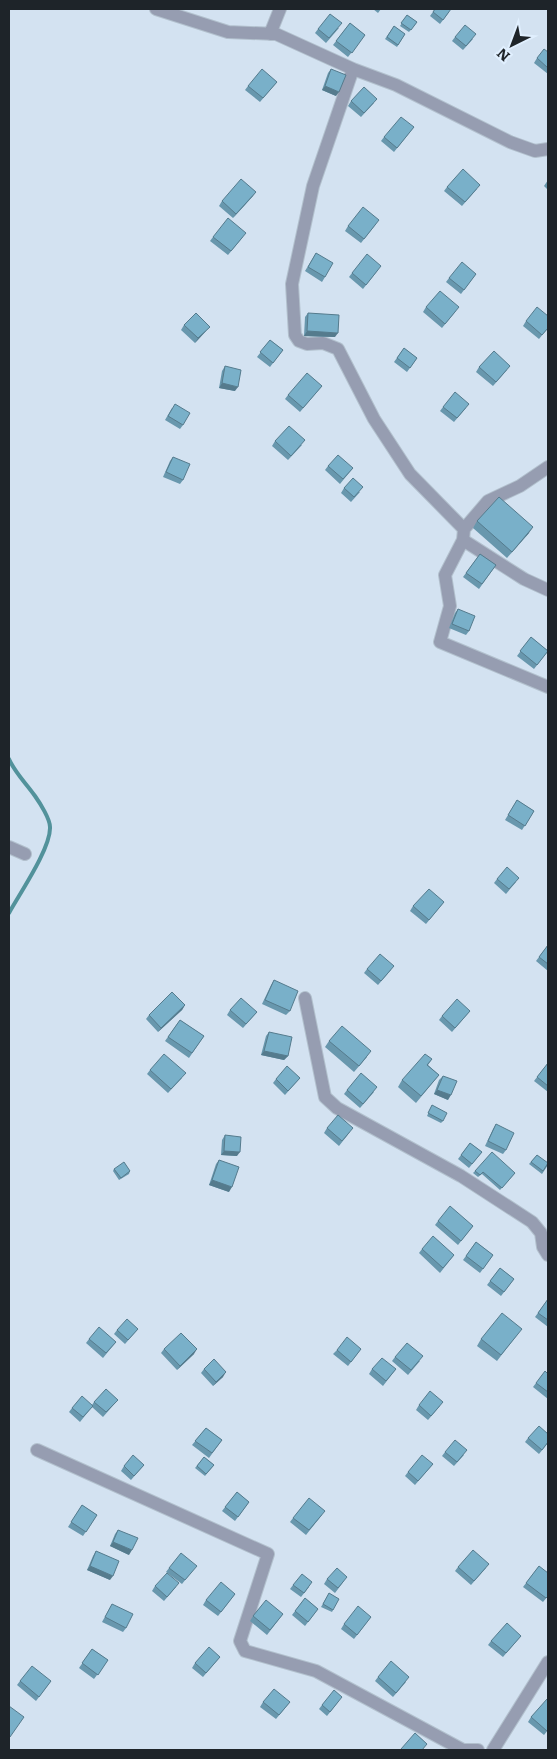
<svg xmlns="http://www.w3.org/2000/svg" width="557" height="1759" font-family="Literata,serif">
<rect width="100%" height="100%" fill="#d3e2f1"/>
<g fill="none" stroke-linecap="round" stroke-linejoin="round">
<path stroke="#52929b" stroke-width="4" d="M9,759C15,773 26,783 35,796C40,803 50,819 50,827C51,848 20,893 9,913"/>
<defs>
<path id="minor" d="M156,9L228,32L276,34L353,69L313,186L292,284L295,335L299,341L307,344L323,343L338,349L374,419L410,474L464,529L463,540L445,575L450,606L440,642L548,687
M270,34L280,9
M353,69L396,85L510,142L535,151L548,149
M464,529L488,501L520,486L548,467
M463,540L524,579L548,590
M9,847L25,854
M305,998L325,1097L337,1108L461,1176L532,1222L541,1233L543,1247L548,1255
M37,1450L268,1554L240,1641L245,1651L316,1671L463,1750H478
M493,1750L548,1662"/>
</defs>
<use href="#minor" stroke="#b2c0cd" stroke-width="14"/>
<use href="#minor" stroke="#969db1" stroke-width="12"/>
</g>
<path fill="#6897ad" d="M373,9H381L378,13Z
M435,9L449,12L440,24L430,16Z
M407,15L417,22L409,32L400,26Z
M350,23L365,35L348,57L333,45Z
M394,26L405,34L397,47L385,39Z
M339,28L326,43L315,33L318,29Z
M455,37L473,39L463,50L452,41Z
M548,52V74L534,63L537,58Z
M331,69L336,96L322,90L328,73Z
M277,82L260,102L245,90L248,86Z
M351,101L374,103L361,117L348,106Z
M414,127L394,152L381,141L384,137Z
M548,180V190L544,186Z
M447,187L477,189L462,206L444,191Z
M253,196L233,218L219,206L222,201Z
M376,224L361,243L345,231L348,226Z
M213,237H243L228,255L210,241Z
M316,253L325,277L322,282L305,271Z
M378,270L363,289L349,277L352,273Z
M476,274L461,294L446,282L449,278Z
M426,307L456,311L442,328L423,312Z
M308,313L335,337L304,336L305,317Z
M526,321L548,328L539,339L523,326Z
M184,325L206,331L195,343L181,330Z
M270,340L283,350L270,367L257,357Z
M404,348L417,358L407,372L394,362Z
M225,366L235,391L219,388L222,371Z
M479,367L507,370L493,386L476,372Z
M322,386L300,412L285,399L288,395Z
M443,407L466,408L454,422L440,411Z
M172,408L183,425L180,429L165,420Z
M275,441L302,445L288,460L272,446Z
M173,457L183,480L180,484L163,477L170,461Z
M328,466L353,468L340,484L325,470Z
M344,488L360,492L351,502L341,493Z
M477,521L529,533L507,558L473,528Z
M480,554L496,565L479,589L463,577Z
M458,609L469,631L466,635L449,628L455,613Z
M531,637L548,651L534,669L517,656Z
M517,800L534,811L522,830L505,820Z
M497,879L516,882L506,894L494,883Z
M444,902L426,924L410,911L413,906Z
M548,945V971L536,961Z
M367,969L391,970L378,985L364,973Z
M274,980L290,1011L286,1015L262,1004L271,985Z
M185,1005L182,1010L158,1032L146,1019L149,1015Z
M230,1010L257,1012L243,1028L227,1015Z
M470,1011L452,1032L439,1020L442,1016Z
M180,1020L204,1036L189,1058L165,1041Z
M269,1032L288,1056L284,1060L261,1055L266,1036Z
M329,1041L367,1057L354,1072L325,1047Z
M432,1059L428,1065L439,1075L416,1103L398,1087L402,1080Z
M548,1063V1092L534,1081Z
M150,1070L182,1078L168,1093L147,1074Z
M443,1076L448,1100L434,1094L439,1080Z
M300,1078L285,1095L273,1083L276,1079Z
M347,1090L374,1092L360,1108L344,1094Z
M432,1105L443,1121L441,1123L427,1116Z
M496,1124L506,1150L503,1154L485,1146L493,1129Z
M327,1128L350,1132L339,1146L324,1133Z
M225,1135L237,1156L221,1155L222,1140Z
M470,1143L482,1152L469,1168L458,1159Z
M537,1155L548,1165L542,1174L529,1164Z
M219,1160L229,1192L209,1185L216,1164Z
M114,1169L130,1171L129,1174L119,1180L113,1171Z
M475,1171L515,1173L500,1190L482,1174L478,1177L473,1173Z
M438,1221L473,1226L458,1245L435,1225Z
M476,1242L493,1255L480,1273L463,1260Z
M422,1249L454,1255L440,1273L419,1253Z
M500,1268L514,1279L501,1296L487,1285Z
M548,1299V1327L535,1317Z
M138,1329L125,1344L114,1334L117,1330Z
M517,1335L497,1361L477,1346L481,1339Z
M89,1339L116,1342L103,1358L86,1343Z
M164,1349L194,1354L177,1370L161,1353Z
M361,1349L348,1366L333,1354L337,1350Z
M395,1357L420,1361L408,1375L392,1361Z
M204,1369L223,1377L213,1386L201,1373Z
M372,1369H396L383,1386L369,1374Z
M548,1374V1399L533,1387L536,1383Z
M118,1400L103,1417L92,1407L80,1422L69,1412L72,1408L92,1405L94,1402Z
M419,1405L440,1406L428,1420L416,1410Z
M206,1428L222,1440L209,1458L192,1445Z
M528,1438L548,1443L539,1454L525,1442Z
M445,1452L464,1455L454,1466L442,1456Z
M204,1457L214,1465L205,1476L195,1468Z
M433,1464L415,1485L405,1476L408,1472Z
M144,1465L131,1480L121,1471L124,1466Z
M237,1492L249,1502L235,1521L222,1511Z
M82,1505L97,1515L83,1536L68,1527Z
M322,1515L306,1535L290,1522L293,1518Z
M118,1530L129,1555L110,1546L115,1534Z
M96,1551L110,1580L87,1570L93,1556Z
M539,1566L548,1596L543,1602L523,1587Z
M458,1567L486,1568L471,1585L455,1571Z
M169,1568L193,1570L182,1584L166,1572Z
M327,1579L344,1581L335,1593L324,1584Z
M293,1585L309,1587L301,1597L290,1589Z
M155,1586L176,1587L164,1601L152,1591Z
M329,1593L333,1610L332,1612L321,1607Z
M235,1594L218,1616L203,1605L206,1600Z
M305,1598L318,1609L305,1626L292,1615Z
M112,1604L126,1628L123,1632L102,1622Z
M283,1614L267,1635L250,1621L253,1616Z
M371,1617L354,1639L341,1629L344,1624Z
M521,1636L503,1657L488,1645L491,1641Z
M92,1649L108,1660L94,1679L79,1668Z
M220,1657L203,1677L192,1668L195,1663Z
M378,1677L406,1682L393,1697L375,1681Z
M20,1681H51L36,1701L17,1685Z
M548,1700V1730L544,1735L528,1722L531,1717Z
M339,1701L327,1716L319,1709L322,1705Z
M263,1702H290L276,1719L260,1707Z"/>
<path fill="#557b8d" d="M325,86L339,92L336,96L322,90Z
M256,192L253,196L233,218L236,214Z
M210,327L206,331L195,343L198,338Z
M307,331L338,333L335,337L304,336Z
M222,383L238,387L235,391L219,388Z
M533,527L529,533L507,558L512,552Z
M185,1005L182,1010L158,1032L161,1028Z
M264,1051L288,1056L284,1060L261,1055Z
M437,1090L451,1095L448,1100L434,1094Z
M224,1151L240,1152L237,1156L221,1155Z
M212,1180L232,1187L229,1192L209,1185Z
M197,1349L194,1354L177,1370L180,1366Z
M226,1372L223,1377L213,1386L216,1382Z
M113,1542L132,1550L129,1555L110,1546Z
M90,1566L113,1576L110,1580L87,1570Z"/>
<path fill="#79b0c9" stroke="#557b8d" d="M435,9H451L443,20L433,12Z
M330,14L342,23L329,38L318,29Z
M407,15L417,22L411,30L401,23Z
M350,23L365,35L352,53L336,41Z
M465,25L476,34L466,46L455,37Z
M394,26L405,34L398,45L387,37Z
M544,49L548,52V68L537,58Z
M262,69L277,82L263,98L248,86Z
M331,69L346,75L339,92L325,86Z
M364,87L377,99L364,113L351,101Z
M401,117L414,127L397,148L384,137Z
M463,169L480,185L465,202L447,187Z
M241,179L256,192L236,214L222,201Z
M363,207L379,220L364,239L348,226Z
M228,218L246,233L231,251L213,237Z
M316,253L333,263L325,277L308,267Z
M367,254L381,266L366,285L352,273Z
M462,262L476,274L464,290L449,278Z
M440,291L459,307L445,324L426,307Z
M537,307L548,316V328L542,335L526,321Z
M196,313L210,327L198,338L184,325Z
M308,313L339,315L338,333L307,331Z
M270,340L283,350L273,363L260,352Z
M404,348L417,358L410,368L397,358Z
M494,351L510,366L496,382L479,367Z
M225,366L241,370L238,387L222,383Z
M307,373L322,386L303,408L288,395Z
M455,392L469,404L457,418L443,407Z
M175,404L190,413L183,425L168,416Z
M289,426L305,440L291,456L275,441Z
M338,455L353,468L343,479L328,466Z
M173,457L190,464L183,480L166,472Z
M353,478L363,487L354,497L344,488Z
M499,497L533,527L512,552L477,521Z
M480,554L496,565L482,584L466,573Z
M458,609L475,616L469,631L452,624Z
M531,637L548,651L537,665L520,651Z
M517,800L534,811L525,826L508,815Z
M507,867L519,878L509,889L497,879Z
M429,889L444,902L429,920L413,906Z
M548,945V964L539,957Z
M380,954L394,966L381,981L367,969Z
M274,980L298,991L290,1011L265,1000Z
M172,992L185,1005L161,1028L149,1015Z
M241,998L257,1012L246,1024L230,1010Z
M457,999L470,1011L455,1028L442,1016Z
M180,1020L204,1036L192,1053L168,1037Z
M342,1026L371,1051L359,1066L329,1041Z
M269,1032L292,1037L288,1056L264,1051Z
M164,1054L186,1073L171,1089L150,1070Z
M425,1054L432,1059L427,1065L439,1075L421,1096L402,1080Z
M548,1063V1086L537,1077Z
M287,1066L300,1078L288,1091L276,1079Z
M361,1073L377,1087L363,1104L347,1090Z
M443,1076L457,1081L451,1095L437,1090Z
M432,1105L447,1113L443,1121L428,1113Z
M338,1115L353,1128L342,1141L327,1128Z
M496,1124L514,1133L506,1150L488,1141Z
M225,1135L241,1137L240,1152L224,1151Z
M470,1143L482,1152L472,1164L461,1155Z
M492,1152L515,1173L502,1188L483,1172L480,1175L475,1171Z
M537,1155L548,1163L543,1171L531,1162Z
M219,1160L239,1167L232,1187L212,1180Z
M124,1162L130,1171L121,1178L114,1169Z
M450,1206L473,1226L461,1241L438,1221Z
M433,1236L454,1255L443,1268L422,1249Z
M476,1242L493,1255L483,1269L466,1256Z
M500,1268L514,1279L504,1292L490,1281Z
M548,1299V1320L538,1313Z
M502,1313L522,1329L501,1355L481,1339Z
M127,1319L138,1329L128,1340L117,1330Z
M99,1327L116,1342L106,1353L89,1339Z
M181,1333L197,1349L180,1366L164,1349Z
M347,1337L361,1349L351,1362L337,1350Z
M407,1343L423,1356L411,1370L395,1357Z
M382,1358L396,1369L386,1381L372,1369Z
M214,1359L226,1372L216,1382L204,1369Z
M545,1371L548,1374V1392L536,1383Z
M106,1389L118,1400L106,1412L94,1402Z
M430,1391L443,1402L431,1416L419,1405Z
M82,1396L93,1406L83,1417L72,1408Z
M539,1426L548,1434V1442L542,1450L528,1438Z
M206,1428L222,1440L212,1453L195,1441Z
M455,1440L467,1450L457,1462L445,1452Z
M133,1455L144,1465L134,1476L124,1466Z
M422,1455L433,1464L418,1481L408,1472Z
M204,1457L214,1465L206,1474L197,1466Z
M237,1492L249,1502L238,1517L225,1507Z
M309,1498L325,1511L309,1530L293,1518Z
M82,1505L97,1515L86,1532L71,1522Z
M118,1530L138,1538L132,1550L113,1542Z
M473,1550L489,1564L474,1581L458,1567Z
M96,1551L119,1561L113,1576L90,1566Z
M181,1553L197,1566L185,1580L169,1568Z
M539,1566L548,1573V1596L546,1598L526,1583Z
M337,1568L347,1577L338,1588L327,1579Z
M167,1573L179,1583L167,1597L155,1586Z
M302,1574L312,1582L304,1593L293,1585Z
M221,1582L235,1594L221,1612L206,1600Z
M329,1593L339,1599L333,1610L323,1604Z
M305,1598L318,1609L308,1622L295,1611Z
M266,1600L283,1614L270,1630L253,1616Z
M112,1604L133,1614L126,1628L105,1617Z
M358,1606L371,1617L357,1635L344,1624Z
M507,1623L521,1636L506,1653L491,1641Z
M209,1647L220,1657L206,1673L195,1663Z
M92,1649L108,1660L98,1675L82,1663Z
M391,1661L409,1677L396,1693L378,1677Z
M32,1666L51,1681L39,1697L20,1681Z
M274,1689L290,1702L279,1715L263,1702Z
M334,1690L342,1697L330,1712L322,1705Z
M547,1699L548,1700V1729L547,1731L531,1717Z
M9,1706L24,1717L10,1737L9,1736Z
M415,1733L427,1744L422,1750H402L401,1749Z"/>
<rect width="557" height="1759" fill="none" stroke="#1e2429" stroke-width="20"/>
<g transform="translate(512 45) rotate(222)" stroke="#e0effe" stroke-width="4" paint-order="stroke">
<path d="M0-4L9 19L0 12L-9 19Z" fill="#1e2429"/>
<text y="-8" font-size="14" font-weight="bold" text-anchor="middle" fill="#1e2429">N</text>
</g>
</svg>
